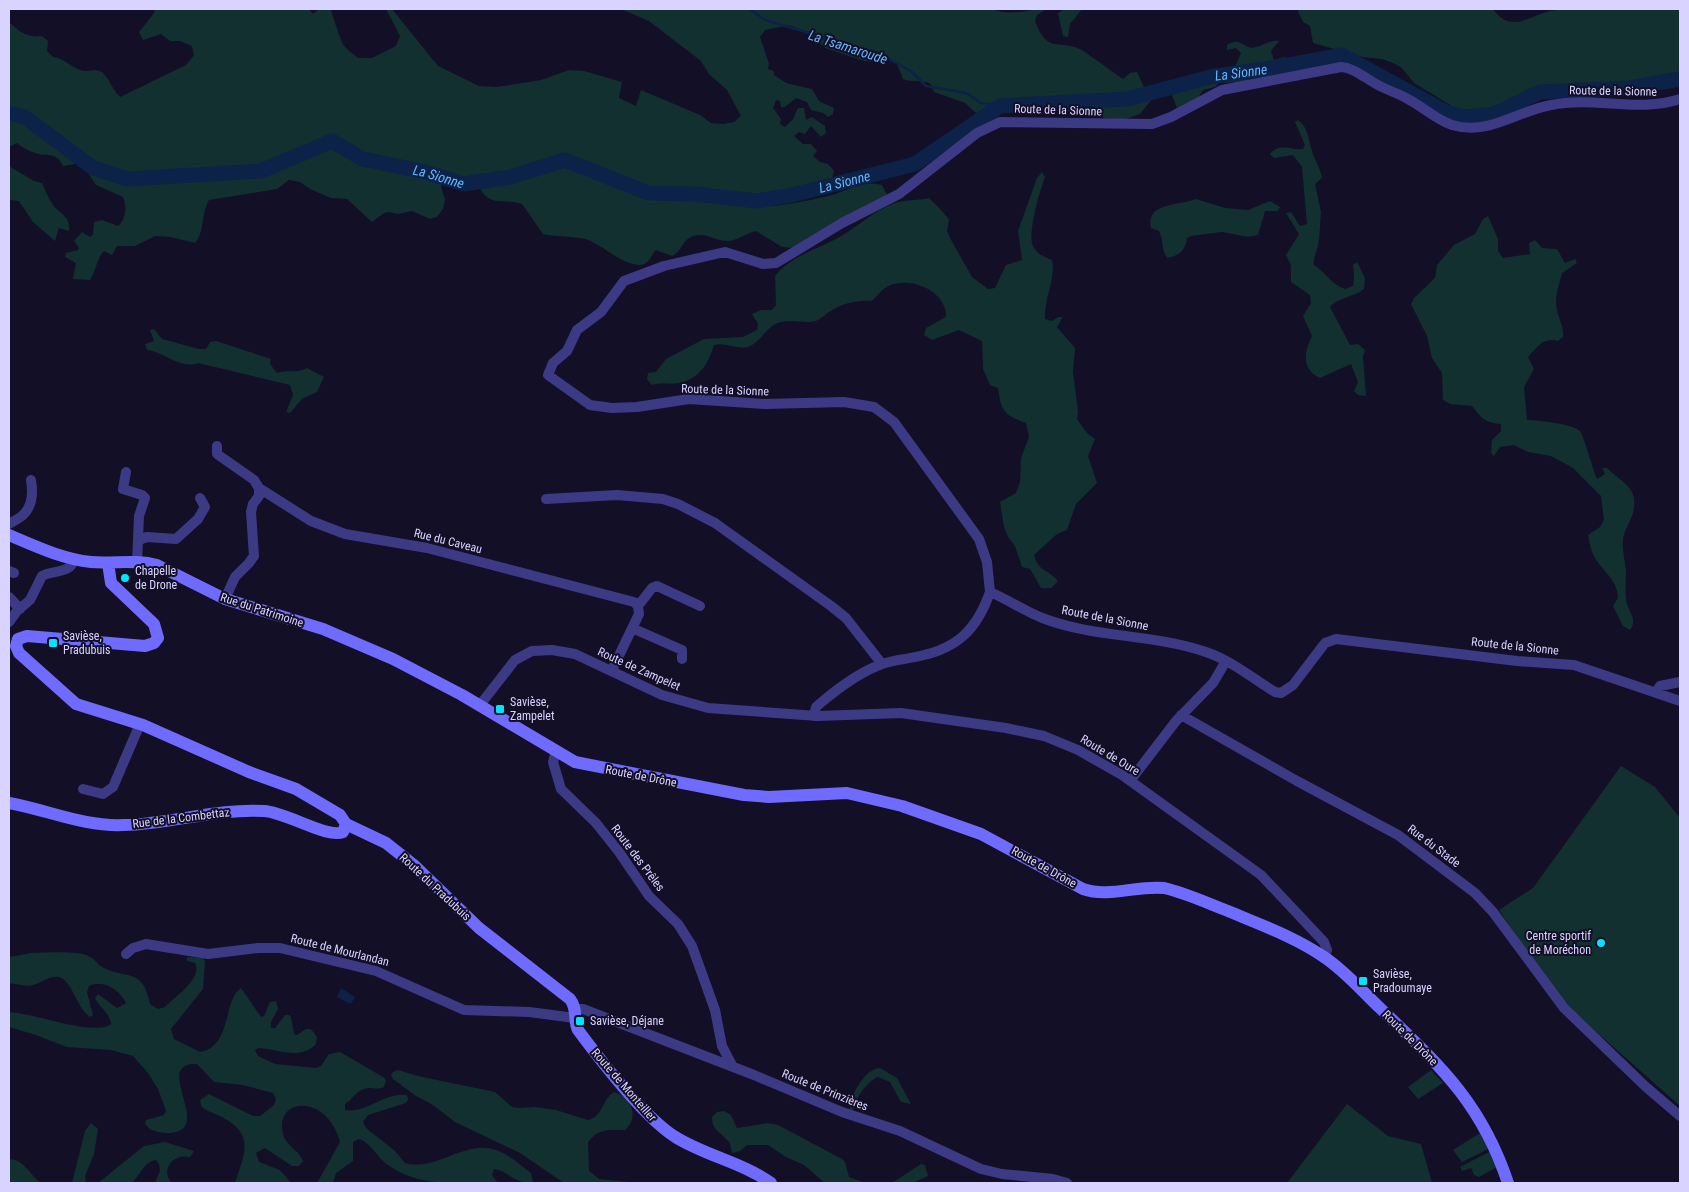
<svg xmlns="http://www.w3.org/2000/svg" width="1689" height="1192" font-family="'Roboto Condensed',sans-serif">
<rect width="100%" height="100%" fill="#130f26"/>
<path fill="#12302f" d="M155,9H309L313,14L319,9H331C331,12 341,41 343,44C346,49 353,54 358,58H372L396,46L400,36L386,9H392L438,66L479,86L497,87L541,80L569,70L584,71L622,82L619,98L636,106L641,90L700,115L711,123L723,124L734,122L741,116L727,90L709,74L701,61L649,21L621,9H992C1011,17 1027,9 1046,9L1037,15L1035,21C1048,55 1057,38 1082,50L1123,79L1130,73L1137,72L1145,89L1150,90L1226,68L1235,67L1241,53L1236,48L1227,50V45C1242,35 1244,51 1256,47C1265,45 1268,40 1279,41L1271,51L1274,60L1284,57L1290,60L1288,65L1261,70C1250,84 1235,82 1219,83L1215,87L1203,90L1196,101L1177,108L1172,95L1152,99L1140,114L1123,120L1105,118L1080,109L1054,115C1047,105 1025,94 1011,99C1000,102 989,110 978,115L965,103L934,92L931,84C922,79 913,83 903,79L897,64L884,58L873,62L864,61L825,48L802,30L789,25L765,30L760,37L769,64L768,69L774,71V75L786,83L812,89L819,101L834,108L833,114L828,117L823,113L811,110L807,102L796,98L785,107H781L780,101L776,100L773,108L781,119L780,124L785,127L793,119L798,108H804L806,120L812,117L825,126L826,133L821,137L811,126L805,134L799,132L794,136L803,144H811L817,151L813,156L820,162L828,164L834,171L832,179L824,183L760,198L761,206C775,208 824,198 838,193C854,187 864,181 882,185L887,195L849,214L793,248L782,247L756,231C747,233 735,242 726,241C713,240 704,231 691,237C682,241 682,251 672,256L656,250C651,255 649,265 640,265C621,265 601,243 585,239C571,236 557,237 543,234L522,204C502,197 487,210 477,181L472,184L458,176H448L441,187L445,199L443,209L437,217L430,219L412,211L398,214L389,212L384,213L372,222L347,199L331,198L310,189L300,182L289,180L277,189L209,200C201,213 205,232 195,243L171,237L155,236L135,246H117L112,255L104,251C97,258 96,271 90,280L73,279L76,263L65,257L66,253L78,250L79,248L74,241L82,232L90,237L93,235L94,222L102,220L118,226C126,219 127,207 123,197L96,185L81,163L63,166C55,150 49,158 35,153C28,151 22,147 17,143L9,147V22C20,32 27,38 42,36L48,41L47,51L53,57C65,58 73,70 85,71C92,71 98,68 104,74C110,81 113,90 120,97L186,65L194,55L192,46L180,41H170L161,34L143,40L139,32L154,13Z
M1065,9H1082L1070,24L1068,37L1063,36L1058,13Z
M1297,9H1493C1511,34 1529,16 1550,11C1555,10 1561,10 1566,9H1680V84L1626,86L1564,85L1490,108L1460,111L1414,83L1402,68L1393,63L1382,59L1363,57L1313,43L1310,26L1303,22Z
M1298,120C1308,128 1308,136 1311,148C1314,160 1320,166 1322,178L1315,184L1321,212L1319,241L1313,264C1325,272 1332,285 1345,289L1353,286L1354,277L1353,265L1357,262L1365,278L1364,289C1354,297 1337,298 1330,307L1350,345L1358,344L1365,350L1363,357L1366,396L1358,395L1354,391L1358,382L1351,364L1320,378C1301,369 1304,352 1312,336L1303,316L1311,303L1310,295L1291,282V265L1286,255L1299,234L1286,213L1291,212L1300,226L1307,224L1302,167L1293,155L1274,158L1270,154C1280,142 1291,151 1303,149L1305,145L1295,122Z
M9,166L34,181L42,183C45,189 47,196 51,202C58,214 71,215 69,231L59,228L55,241L33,222L19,201L9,200Z
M1042,172L1045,177C1040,190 1027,235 1033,246C1037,254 1044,257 1052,260C1056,278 1044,299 1045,319L1052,321L1058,317H1063L1057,327L1075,348L1073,372L1078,412L1077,419L1087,433L1095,439L1088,456L1097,483L1076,504L1067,530L1057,534L1034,555C1039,573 1049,569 1058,581L1051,588H1041L1030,569L1022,567L1015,546L1008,537L1004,527L1000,502L1016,493L1020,482L1021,458L1029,437L1026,423C1004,415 1001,411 998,388L990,385L983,369L982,341L959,330L932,340L924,335L926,328L946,317C947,293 916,278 894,284C884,286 879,294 872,301C856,300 843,303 829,312C824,315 821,319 816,321C804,324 793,319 781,322C767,325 761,342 748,347C738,350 725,342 714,345C709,362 700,379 679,383C670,385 662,382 652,385L647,379L648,373L656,372L666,359L704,339L743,337L757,330L758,324L752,314L761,310H772L776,305L775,276C790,256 821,248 843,235C861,224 875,210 895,203C906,199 918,201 929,198C936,205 944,212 949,220L947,231L950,238L972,277L988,289L995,288L1006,265L1022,260L1018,231L1037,178Z
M1196,199L1225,208L1248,210L1270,201L1280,207L1278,211H1265L1258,235L1248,237L1222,232L1191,236L1187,238C1186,250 1179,256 1167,258C1161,249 1164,241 1159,231L1151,228C1145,202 1179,206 1196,199Z
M1488,216L1498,239V251L1503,258L1530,254L1529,243L1535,240L1542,248L1557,249L1565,263L1575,259L1577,263L1562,273C1559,285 1554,298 1557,310C1559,320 1564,327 1563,337L1558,341C1543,337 1538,347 1528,357L1534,369L1524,387L1527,420C1537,420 1573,424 1580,431C1583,434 1593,470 1597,479L1605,474L1602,468H1607C1616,478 1633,485 1634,499C1636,519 1624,526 1623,540C1622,549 1625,561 1626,571C1626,580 1625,589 1626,598C1626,610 1639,618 1630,630L1623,626L1613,606L1618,598C1618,582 1605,573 1597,561C1591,553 1590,544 1588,535L1600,527L1604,520L1601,496L1573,468L1551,456L1528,452L1514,445L1500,447L1494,456L1491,453L1492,440L1501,431V424C1486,423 1482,419 1472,406L1450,404L1443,400L1442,373L1432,358L1427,336L1411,304L1414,298L1435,278L1437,265L1454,245L1475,234L1483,219Z
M154,329L162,339L199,349H206L210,342L216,341L271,359L270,364L277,373C288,369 297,374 307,368L324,377L317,392L302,399L290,413L286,412L293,395L290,385L198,363C180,370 165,352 147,350L145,344L154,341L150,330Z
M1621,766L1655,787L1680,818V1106L1574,1012L1543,975L1499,910L1533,888Z
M32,953C45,953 80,950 90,957C95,959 97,964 102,967C126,980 142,966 150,1004L158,1009L165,1007C174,997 203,979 195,963L187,961V957L203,958L205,961L203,989L171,1029L174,1039L200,1052C232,1047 223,999 241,988L261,1017L264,1016L270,1002L276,1001L278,1009L271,1022V1028H275L285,1015H289L291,1017L294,1034L297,1035L306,1029H311L317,1037L316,1044C300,1061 277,1049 259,1048L255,1050L258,1056L275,1064L316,1068L321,1066L329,1054L340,1052L383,1077L386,1080L384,1087C377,1091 371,1086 364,1089C355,1092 352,1100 345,1104V1110C367,1114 383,1092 407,1095L408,1100L406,1103L368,1115L363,1122L366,1128L395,1151L405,1163C436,1172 465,1139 496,1150C509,1154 520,1165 531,1173L533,1183C511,1183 511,1172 494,1169L492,1175L498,1183C459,1183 421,1188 388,1165C377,1158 372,1143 359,1139L353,1142V1161L336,1173L333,1183H317L340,1142C327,1093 274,1097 283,1134C286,1146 299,1150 303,1161L299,1166H292L265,1148L256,1153L259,1162L280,1170L291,1183H235C244,1154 256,1135 222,1117C214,1113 207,1112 201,1106L200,1100L209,1094L253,1116H260L274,1105L276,1099L273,1093L243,1085L214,1082L197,1064C149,1062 220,1135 165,1133C157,1132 150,1131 145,1124L146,1120L164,1115L166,1111L158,1089L148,1073L133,1056L111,1050L67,1047L36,1035L9,1027V1012C34,1013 94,1037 111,1024C110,1013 99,1007 95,998L98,994L117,1008L126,1003C120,990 103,979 89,986L87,992L93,1015L90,1017C77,1009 72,980 59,977C50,975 41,983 33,985C25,987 16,984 9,983V957Z
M880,1068L897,1078L911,1104L901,1102L890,1082L878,1077C866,1082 855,1099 853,1112L850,1110C850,1096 864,1069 880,1068Z
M398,1070L418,1076L495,1092L512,1107L518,1108L535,1107L556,1110L588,1120C603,1117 602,1099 614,1092C631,1096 640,1117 625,1130C608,1130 599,1128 588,1142L589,1171L599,1179L639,1183H564L520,1153L455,1122L433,1105L416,1096L393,1079L391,1075L393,1072Z
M1431,1070L1443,1083L1418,1099L1408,1087Z
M1347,1104L1388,1136L1421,1144L1432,1183H1287Z
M724,1111L731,1115L737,1128L768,1123L778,1125L842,1159L845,1162L849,1177L865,1183H825L804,1165L786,1157L768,1145H747L740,1151L732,1153C731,1149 731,1144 728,1141C721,1132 712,1131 712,1117L717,1112Z
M91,1123L98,1129L94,1154L85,1176L86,1183H72L85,1131Z
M1480,1133L1488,1149L1462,1162L1453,1150Z
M165,1142L194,1151L190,1157C172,1153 160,1171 172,1183H155L160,1171L159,1164L156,1160C144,1162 140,1175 132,1183H98L144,1146Z
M1489,1152L1497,1167L1479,1177L1474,1175L1471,1168L1462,1171L1460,1167Z
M11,1159C25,1161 30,1175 41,1183H9V1161Z
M921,1164L925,1165L928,1176L913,1183H892Z"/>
<path fill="#0c2248" d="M341,988L355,997L351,1004L337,997Z"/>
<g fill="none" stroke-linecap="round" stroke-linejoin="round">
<path stroke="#0c2248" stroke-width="2.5" d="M750,9L765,20L880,54L911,71L926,86L966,93L981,103L1000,106"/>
<path stroke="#0c2248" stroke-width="15" id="s1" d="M9,113L25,117L93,168L128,179L261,171L332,141L363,159L425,172L464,184L510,177L565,160L648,193L696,194L757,201L792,195L915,164L1000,106L1127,99L1214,76L1266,69L1342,55L1446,112L1465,117L1494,114L1540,92L1629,88L1680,79"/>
<path stroke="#3d3a85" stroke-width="10" d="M1680,99C1638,113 1595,96 1551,105C1517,111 1489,136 1452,125C1435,119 1422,106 1406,98C1397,93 1387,90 1378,85C1366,79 1355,68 1341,67L1222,90L1171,117L1152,124L1000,122L977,133L899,194L842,223L776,263L763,264L725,252L664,266L624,281L601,312L577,330L567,351L553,363L548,375L590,405L612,408L637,407L689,399L765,404L844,402L874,407L894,422L979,539L987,562L990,592C1009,600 1026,612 1045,619C1096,638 1154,634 1206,652C1232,661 1252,678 1275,692L1281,693L1293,685L1325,643L1336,639L1517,661L1574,665L1680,701
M217,446V454L254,480L259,488V496L253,504L251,512L254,556L249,563L235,577L225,599
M126,472L123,489L142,495L145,498L139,516L137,562
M259,488L311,521L345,534L427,548L634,602L638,606L639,614L612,670
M546,499L617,495L663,499L678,504L715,523L831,606L846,618L882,664
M9,524C13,521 19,519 23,515C33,506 33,492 31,480
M139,540L147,537L176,539L198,519L205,507L200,498
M9,571L14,573
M9,597L20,609
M638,606L652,588L657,586L700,606
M9,622L17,611L30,600L42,576C53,570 71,574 74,559
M632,628L682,650V659
M1657,691L1660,686L1680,682
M480,705L515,660L532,651L552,650L575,654L662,695L708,708L818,716L901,713L1006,728L1044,736L1078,750L1122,775L1261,875L1324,942L1327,950L1324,957
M1181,715L1297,781L1398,835L1475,893L1493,912L1564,1008L1646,1087L1680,1116
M814,716L816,707L823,701C841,686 860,672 882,664C894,660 907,659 920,656C958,648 977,629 990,592
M556,751L553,762L561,789L596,823L619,852L649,896L678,924L692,946L715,1010L722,1046L733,1067
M1130,781L1176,721L1213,683L1226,661
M83,789L103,794L113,787L140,724
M126,954L133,948L146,944L208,954L258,948H280L376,971L464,1010L529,1012L575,1018
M575,1009H583L754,1075L842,1112L900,1131L981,1169L1002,1174L1053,1179L1067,1183"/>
<path stroke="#6f6bff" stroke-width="12" d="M9,535C35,546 62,559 91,562C113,564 135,559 157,565L225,599L323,629L393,659L462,695L575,762L744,795L769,797L847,793L902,806L981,834L1083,889C1109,898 1138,885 1164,888C1186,893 1207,903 1228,911C1261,925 1295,937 1324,957C1345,971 1362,991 1380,1008C1440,1066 1481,1102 1508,1183
M108,563L111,583L154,624L158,638L154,643L145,646L27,636L18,639L16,646L19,653L76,704L143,725L249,772L296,789L340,815L346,824L386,843L415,866L479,928L570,999C578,1009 573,1020 578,1030C601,1061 645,1119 677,1138C707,1156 743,1163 771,1183
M9,803C48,810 84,827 124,825C171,824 217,808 264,811C286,812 328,839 343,832L346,824"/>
</g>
<g fill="#00e5ff" stroke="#130f26" stroke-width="2">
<circle cx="125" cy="578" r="5"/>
<rect x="48" y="638" width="10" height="10" rx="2.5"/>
<rect x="495" y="704" width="10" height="10" rx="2.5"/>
<circle cx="1601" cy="943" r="5"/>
<rect x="1358" y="976" width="10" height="10" rx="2.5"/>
<rect x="575" y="1016" width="10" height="10" rx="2.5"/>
</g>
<g text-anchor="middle" stroke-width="4" stroke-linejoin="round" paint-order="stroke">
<g font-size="12" fill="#d9d4ff" stroke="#130f26">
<text transform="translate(1613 91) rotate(1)" y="4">Route de la Sionne</text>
<text transform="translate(1058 110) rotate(2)" y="4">Route de la Sionne</text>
<text transform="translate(725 390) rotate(2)" y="4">Route de la Sionne</text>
<text transform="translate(448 541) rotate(14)" y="4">Rue du Caveau</text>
<text transform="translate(262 610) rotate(18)" y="4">Rue du Patrimoine</text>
<text transform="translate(1105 618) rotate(11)" y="4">Route de la Sionne</text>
<text transform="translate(1515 646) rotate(6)" y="4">Route de la Sionne</text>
<text transform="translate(639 669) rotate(24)" y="4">Route de Zampelet</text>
<text transform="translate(1110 755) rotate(31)" y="4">Route de Oure</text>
<text transform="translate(641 776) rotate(11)" y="4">Route de Drône</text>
<text transform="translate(181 818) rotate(-7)" y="4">Rue de la Combettaz</text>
<text transform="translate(1434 846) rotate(37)" y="4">Rue du Stade</text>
<text transform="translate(638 858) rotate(53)" y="4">Route des Prêles</text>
<text transform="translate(1044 867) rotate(29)" y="4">Route de Drône</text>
<text transform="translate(435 887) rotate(43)" y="4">Route du Pradubuis</text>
<text transform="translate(340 950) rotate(14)" y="4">Route de Mourlandan</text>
<text transform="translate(1410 1038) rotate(45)" y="4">Route de Drône</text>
<text transform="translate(624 1085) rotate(49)" y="4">Route de Monteiller</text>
<text transform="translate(825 1090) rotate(22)" y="4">Route de Prinzières</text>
</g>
<g font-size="12" fill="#d9d4ff" stroke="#130f26" text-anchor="start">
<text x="135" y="575">Chapelle<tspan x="135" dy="14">de Drone</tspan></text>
<text x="63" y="640">Savièse,<tspan x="63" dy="14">Pradubuis</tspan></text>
<text x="510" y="706">Savièse,<tspan x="510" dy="14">Zampelet</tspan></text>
<text x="1591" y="940" text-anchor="end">Centre sportif<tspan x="1591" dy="14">de Moréchon</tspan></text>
<text x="1373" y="978">Savièse,<tspan x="1373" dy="14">Pradoumaye</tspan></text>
<text x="590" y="1025">Savièse, Déjane</text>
</g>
<g font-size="14" font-style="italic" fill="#62b6ff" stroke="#130f26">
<text transform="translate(848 47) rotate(18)" y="5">La Tsamaroude</text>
<text dy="5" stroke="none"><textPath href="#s1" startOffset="1301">La Sionne</textPath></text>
<text dy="5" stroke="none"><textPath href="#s1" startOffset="462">La Sionne</textPath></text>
<text dy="5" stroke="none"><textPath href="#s1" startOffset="881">La Sionne</textPath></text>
</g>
</g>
<rect width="1689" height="1192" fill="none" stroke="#d9d4ff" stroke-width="20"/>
</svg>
